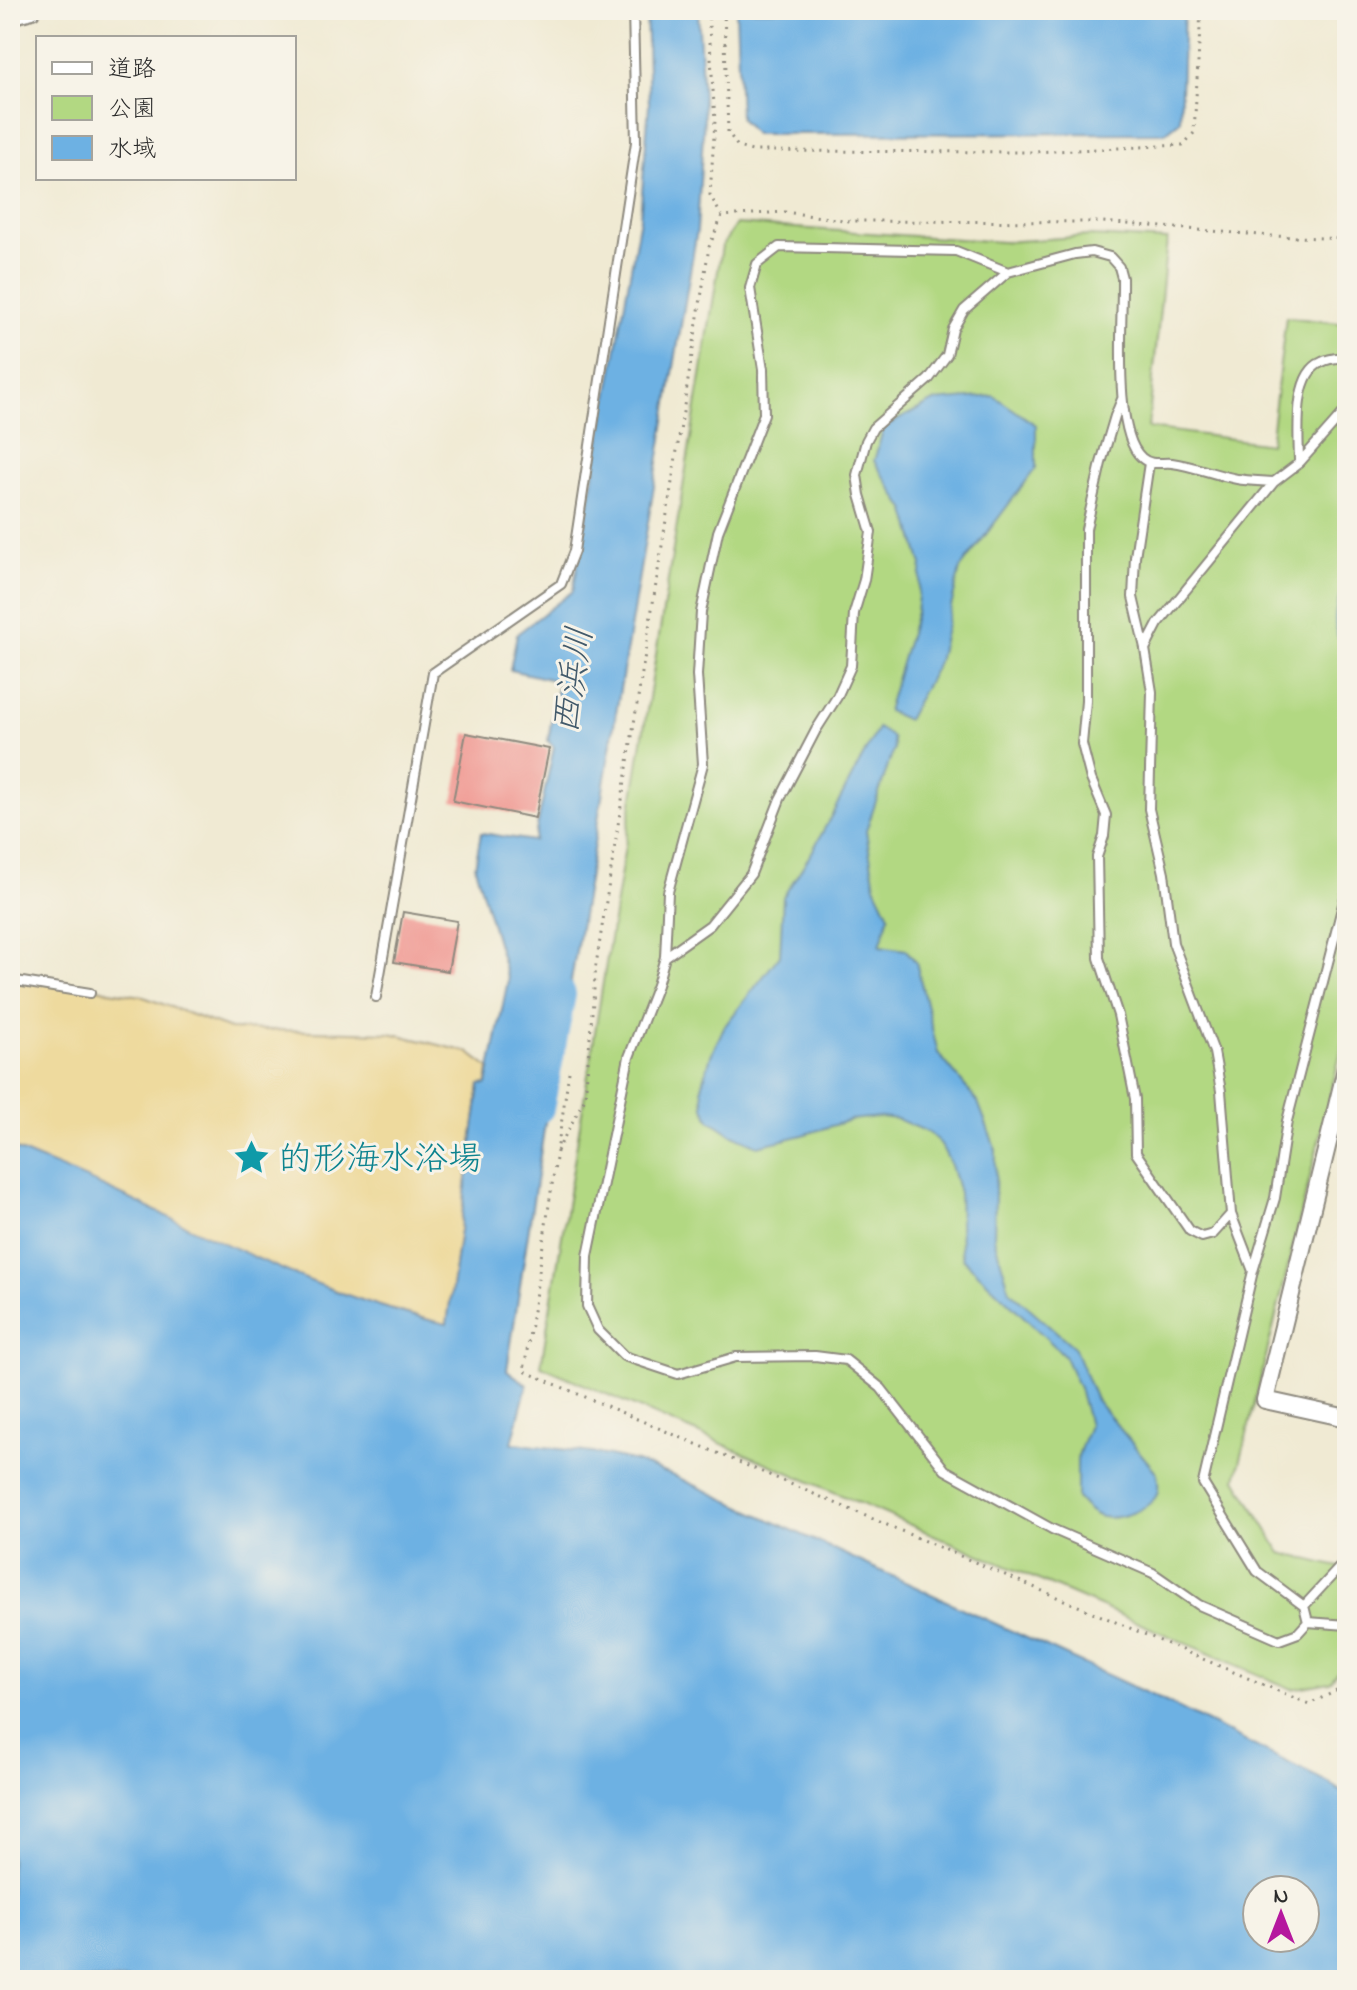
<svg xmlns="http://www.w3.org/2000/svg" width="1357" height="1990" font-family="'Indie Flower','Klee One',sans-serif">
<rect width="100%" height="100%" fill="#f7f3e8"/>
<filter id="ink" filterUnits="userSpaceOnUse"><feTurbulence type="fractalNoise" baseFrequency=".0125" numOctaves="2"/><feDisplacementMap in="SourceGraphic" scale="16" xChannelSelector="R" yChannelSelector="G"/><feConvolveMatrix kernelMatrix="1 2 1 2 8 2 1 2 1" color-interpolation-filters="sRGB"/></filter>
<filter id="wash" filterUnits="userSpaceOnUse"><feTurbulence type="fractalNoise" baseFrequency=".006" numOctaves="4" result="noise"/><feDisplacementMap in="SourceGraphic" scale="32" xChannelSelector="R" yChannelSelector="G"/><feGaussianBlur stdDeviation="1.8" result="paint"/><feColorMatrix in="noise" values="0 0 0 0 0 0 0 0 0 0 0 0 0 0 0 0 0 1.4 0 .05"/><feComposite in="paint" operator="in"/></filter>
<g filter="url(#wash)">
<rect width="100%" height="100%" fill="#f0ead3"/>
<path fill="#b2d882" stroke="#6e8256" stroke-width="2" d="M736,224L1003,242L1090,236L1167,240L1148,428L1270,444L1286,317L1347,324V1026L1236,1479L1281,1553L1347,1569V1659L1330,1682L1292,1689L541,1366L722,246Z"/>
<path fill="#eeda9e" stroke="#8c8264" stroke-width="2" d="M10,975L141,996L230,1029L390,1033L468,1052L489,1068L487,1085H480L447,1325C407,1313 363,1303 324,1287C217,1245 115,1192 10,1147Z"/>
<path fill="#6db1e3" stroke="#4c6e87" stroke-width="2" fill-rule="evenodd" d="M646,10H698L704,118L697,230L562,1035L546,1034L539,1070L553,1071L507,1370L527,1385L512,1443L600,1454L637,1462L679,1478L1179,1708L1329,1783L1347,1796V1980H10V1147C40,1160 71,1172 100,1185C214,1237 325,1298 447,1324L480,1085L487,1084L508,980L475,867L481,833L534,841L554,747L548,741L558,681L510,670L517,634L573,591L640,218L649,105ZM1305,1890V1938H1257V1890Z
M736,10H1184L1180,121L1165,133L754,134L740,118Z
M994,396L1036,425V468L960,569L938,662L907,720L887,711L916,612L922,565L906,511L874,461L884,427L934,401Z
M1347,583V651C1329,632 1333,604 1347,583Z
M878,728L892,737L894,748L866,831L875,886L889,915L880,946L906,950L916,962L938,1053L978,1102L996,1150L994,1238L1010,1291L1074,1347L1096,1400L1157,1473C1158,1481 1160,1491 1155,1498C1145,1511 1118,1520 1102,1517C1091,1514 1084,1506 1077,1498V1459L1089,1425L1079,1388L1064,1355L963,1259L961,1250L959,1193L951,1165L940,1143L928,1132L897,1119L880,1117L850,1120L803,1135L758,1146L733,1135L710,1120L704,1107L702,1087L711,1055L724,1027L780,955L783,897L812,852Z"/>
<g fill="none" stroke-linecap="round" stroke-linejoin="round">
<path stroke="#6db1e3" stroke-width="30" d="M539,1108L561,994"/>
</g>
<g id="blocks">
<path fill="#f09791" d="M466,733L549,749L535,818L453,801Z
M403,912L457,921L448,971L394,962Z"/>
</g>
</g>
<g filter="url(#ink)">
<use href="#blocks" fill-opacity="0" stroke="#8e8a7f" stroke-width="2"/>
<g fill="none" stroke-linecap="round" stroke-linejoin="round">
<defs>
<path id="service" d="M1347,357C1339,358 1329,358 1322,362C1292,374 1299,436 1299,463L1274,482C1262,481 1249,481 1237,479C1215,475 1194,466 1172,463C1161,462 1151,466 1142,458C1112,433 1123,317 1122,278L1119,267L1110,257L1092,252L1075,254L1008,272L956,251L779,247L757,264L750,288L763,369L764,414L718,532L701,612L697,675L703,764L668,892L665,957L657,985L629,1057L588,1256L587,1306L598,1330L624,1356L678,1374L736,1357L815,1356L846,1360L881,1388L945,1470L1052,1529L1153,1573L1199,1605L1279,1640L1298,1633L1308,1622L1304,1606L1257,1571L1203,1483L1253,1271L1275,1198L1287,1121L1347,889
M1122,399L1115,416L1101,463L1086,529V701L1082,744L1091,779L1106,815L1104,836L1097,857L1099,958L1118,1015L1135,1099L1136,1153L1190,1231L1202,1237L1213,1234L1231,1214
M1300,462L1347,409
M1145,648L1133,597L1135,557L1149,463
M665,957L710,925L751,874L780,799L816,730L837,697L851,666L854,613L864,580L871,532L860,495L857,475L866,441L873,428L929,379L947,355L953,329L964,310L1008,272
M10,980L90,993
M376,997L433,673L561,584L574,551L636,142L633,10
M1253,1271L1231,1214L1221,1091L1214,1052L1173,943L1164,873L1149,809L1152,692L1145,649L1158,624L1274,482
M1304,1606L1339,1568
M1308,1622L1347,1625"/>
<path id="minor" d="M10,16L32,10
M1347,1065L1265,1400L1347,1418"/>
</defs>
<use href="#service" stroke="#8e8a7f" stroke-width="12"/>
<use href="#minor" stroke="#8e8a7f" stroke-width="20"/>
<path stroke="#8e8a7f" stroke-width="3" stroke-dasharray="2 6" stroke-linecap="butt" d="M708,10L715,121L710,195L721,215
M724,10L728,132L738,147L752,151L1033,152L1183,145L1194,133L1201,10
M569,1072L524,1371L1309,1704L1347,1686
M557,1151L585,1098L596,965L709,247L722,216L785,212L850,221L1102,222L1272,236L1347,239"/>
<use href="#service" stroke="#fff" stroke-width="8"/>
<use href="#minor" stroke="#fff" stroke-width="16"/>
</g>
</g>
<defs>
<symbol id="sight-bare" viewBox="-9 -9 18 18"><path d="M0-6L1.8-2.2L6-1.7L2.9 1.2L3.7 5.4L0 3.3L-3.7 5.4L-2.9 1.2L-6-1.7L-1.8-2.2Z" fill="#0f9aa8" stroke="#f7f3e8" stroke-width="2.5" paint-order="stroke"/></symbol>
</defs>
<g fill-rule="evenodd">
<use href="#sight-bare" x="226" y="1132" width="51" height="51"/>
</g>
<g text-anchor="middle" stroke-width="6" stroke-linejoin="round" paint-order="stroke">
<g font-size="34" fill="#0d838f" stroke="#f7f3e8" text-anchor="start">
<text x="278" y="1169">的形海水浴場</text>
</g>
<g font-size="36" font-style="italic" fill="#425a6b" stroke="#f7f3e8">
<text transform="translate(571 680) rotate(-82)" y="13">西浜川</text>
</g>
</g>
<rect width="1357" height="1990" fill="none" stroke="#f7f3e8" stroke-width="40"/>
<rect x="36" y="36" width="260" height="144" fill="#f7f3e8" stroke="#a5a39c" stroke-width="2"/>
<rect x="52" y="62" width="40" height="12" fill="#ffffff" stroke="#a5a39c" stroke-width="2"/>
<text x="108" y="76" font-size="24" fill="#2b2b2b">道路</text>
<rect x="52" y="96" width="40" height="24" fill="#b2d882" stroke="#a5a39c" stroke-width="2"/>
<text x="108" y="116" font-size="24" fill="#2b2b2b">公園</text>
<rect x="52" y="136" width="40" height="24" fill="#6db1e3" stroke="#a5a39c" stroke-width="2"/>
<text x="108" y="156" font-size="24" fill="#2b2b2b">水域</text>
<g transform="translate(1281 1914)"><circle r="38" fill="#f7f3e8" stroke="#a5a39c" stroke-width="2"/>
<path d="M0-6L14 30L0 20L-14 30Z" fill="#b5179e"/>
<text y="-12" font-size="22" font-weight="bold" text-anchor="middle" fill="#2b2b2b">N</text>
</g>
</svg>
